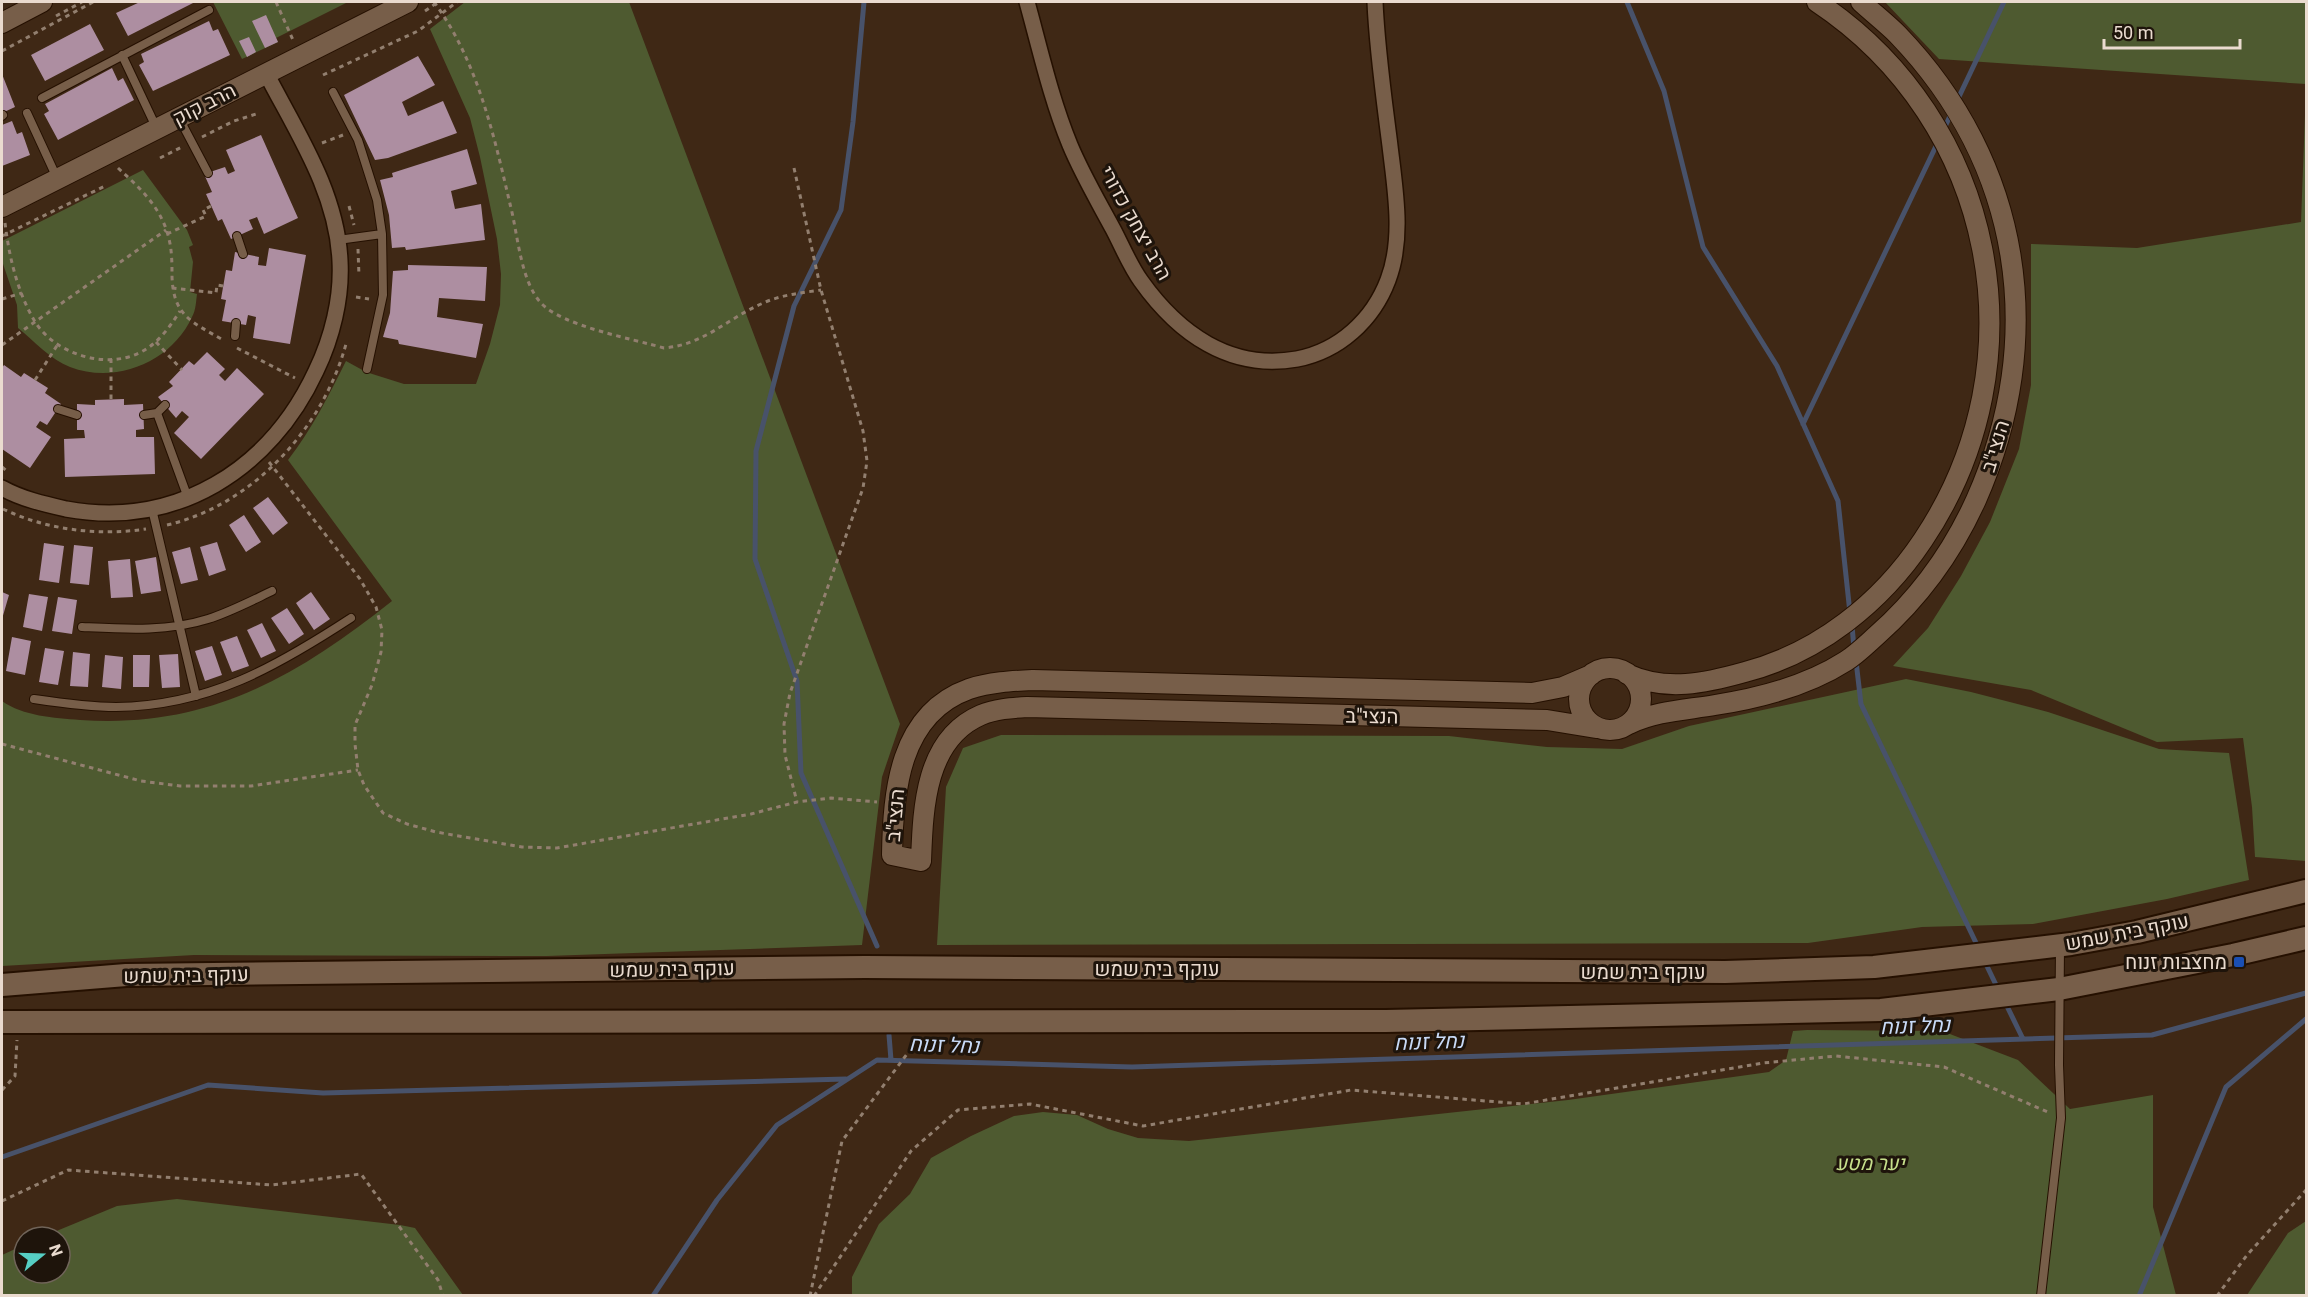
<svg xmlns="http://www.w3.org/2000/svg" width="2308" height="1297" font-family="Georgia,Heebo,serif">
<rect width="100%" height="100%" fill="#3f2815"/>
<path fill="#4e5a30" d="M213,2H348L276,38L278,42L242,59Z
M465,2H629L900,724L882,777L862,945L547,956L194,955L2,966V701C23,716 54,718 80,720C208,729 296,677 392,601L288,460C312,429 329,395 346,361L366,372L404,384H476L490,344L500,305L501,274L497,239L480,157L470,118L430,29Z
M1885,2H2306V84L1939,59Z
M2306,88V861L2255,857L2252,807L2243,738L2157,742L2031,690L1893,666L1928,628L1961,576L1990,522L2019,449L2031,385V244L2137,248L2301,222Z
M143,170L187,230L193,245L189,247L193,262L190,292L197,294C196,301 196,310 192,317C172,361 117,385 70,367C51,360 34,341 18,328L17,305L2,261V241Z
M1906,679L1971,692L2048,712L2159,749L2229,753L2249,880L2167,899L2033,924L1922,927L1808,943L937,945L946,787L963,748L1001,735L1449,736L1547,747L1622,749L1689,726Z
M1807,1030L1942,1031L2018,1060L2070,1109L2153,1095V1207L2176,1295L852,1296V1277L879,1224L910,1194L931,1158L971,1136L1014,1116L1043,1112L1077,1115L1108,1129L1138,1138L1189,1141L1568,1100L1769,1072L1786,1060L1793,1031Z
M177,1199L400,1225L415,1228L463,1295H2V1255L24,1245V1273H60V1237H42L117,1206Z
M2306,1221V1295H2247L2288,1233Z"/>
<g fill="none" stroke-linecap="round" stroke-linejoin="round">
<path stroke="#48526a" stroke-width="5" d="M864,2L853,122L841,210L794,306L756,451L755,559L797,681L801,773L877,946
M1627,2L1664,91L1703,247L1777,366L1838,501L1850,613
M1956,103L2004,2
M1942,133L1951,114
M1803,424L1937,144
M1852,625L1854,649
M1856,661L1861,704L1979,949
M1984,960L1998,989
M2004,1000L2023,1039
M889,1035L891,1060
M2,1157L208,1085L323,1093L846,1079
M653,1296L717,1200L777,1125L877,1060L1132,1067L2152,1035L2306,993
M2139,1296L2226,1087L2306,1019"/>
</g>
<path fill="#ad8ea1" d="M140,2H195L128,36L116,13Z
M266,15L278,42L265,48L252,21Z
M209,21L213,31L218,29L230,55L153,91L139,65L144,62L141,54Z
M90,24L104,50L45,81L31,55Z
M249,37L256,52L247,57L239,41Z
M418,56L435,85L402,102L408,116L443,101L457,133L388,158L375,160L344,95Z
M112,68L118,81L123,78L134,100L58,140L44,114L49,111L45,104Z
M2,74L15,107L2,113Z
M12,121L17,134L22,132L30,155L2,166V125Z
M261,135L298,218L264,234L257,217L249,220L253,229L231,239L222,219L218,221L206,194L212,192L204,174L225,167L228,174L235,171L226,150Z
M467,149L477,184L451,191L455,209L481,204L485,240L406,250L405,247L392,248L389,215L380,180L393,177L392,173Z
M269,248L306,255L290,344L253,338L256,317L248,315L246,325L222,321L226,300L221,299L226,270L232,271L235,252L259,257L258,265L266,266Z
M408,265L487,267L485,301L439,298L437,317L483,324L476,358L399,344L398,340L383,337L390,313L393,271L408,270Z
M207,352L225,369L219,375L225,381L237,368L264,394L201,459L174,433L189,417L182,411L176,418L158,397L173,386L169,382L189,361L194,365Z
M4,365L21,377L24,373L48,388L45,393L61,404L47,425L40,421L36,427L51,437L30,468L2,449V368Z
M124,399V405L143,404L144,429L136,430V437H154L155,474L65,477L64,439L85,438L84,430H77V404L95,405V400Z
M268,497L288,523L273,535L253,508Z
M244,515L261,542L246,552L229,525Z
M217,542L226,570L209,576L200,547Z
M44,543L64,546L59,583L39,580Z
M74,545L93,547L89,585L70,583Z
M190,547L198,580L181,584L172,552Z
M156,557L161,591L141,594L135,561Z
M130,559L133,597L111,598L108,561Z
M2,592L9,595L2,619Z
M311,592L330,619L314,630L296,603Z
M29,594L48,597L42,631L23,627Z
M58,597L77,600L72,634L52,631Z
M287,608L304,634L289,644L271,618Z
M262,623L276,651L261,658L247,630Z
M237,636L249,666L232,672L220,642Z
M12,637L31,641L25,675L6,671Z
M212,646L222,675L205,681L195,651Z
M45,648L64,651L58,685L39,682Z
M73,652L90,654L88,687L70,686Z
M178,654L180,687L162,688L159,655Z
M105,655L123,657L121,689L102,687Z
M133,655H150L149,687H133Z"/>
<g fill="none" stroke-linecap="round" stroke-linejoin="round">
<defs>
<path id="service" d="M122,55L156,127
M333,92L358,140L377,200L382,234L383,295L367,369
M42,98L209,10
M27,113L57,178
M2,116L3,115
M179,118L208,173
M237,236L243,254
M338,240L382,234
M235,336L236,323
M58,409L77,415
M157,413L188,498
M144,415L157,413L165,405
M152,509L196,696
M82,627C124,629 167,632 208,619C230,612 251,601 272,591
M34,699C61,703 88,707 116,707C208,706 276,667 351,618
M2041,1296L2061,1118L2059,1065L2060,947"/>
<path id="minor" d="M1027,2C1040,49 1051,99 1070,145C1082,174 1098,201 1113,229C1122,246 1130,266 1141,281C1178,333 1230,371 1297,359C1339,351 1373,320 1388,280C1404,238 1395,189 1390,146C1384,98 1377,50 1375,2
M2,488C22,499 44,504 66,509C176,529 270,470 316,371C332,338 342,298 340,261C337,192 297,133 266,73"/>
<path id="tertiary" d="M2,23L42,2
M2,207L408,2
M1579 699a31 31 0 1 1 62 0a31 31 0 1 1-62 0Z
M1627,674C1666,692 1706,683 1745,672C1818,653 1881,603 1923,540C2043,361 1996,121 1817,2
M1591,675L1563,687L1532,693L1033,680C1012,681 990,682 969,689C899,714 893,792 892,855L921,861C923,808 925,739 981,715C995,709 1011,708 1027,707L1547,720L1596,728
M1629,724C1656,711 1686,710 1715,705C1761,698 1807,686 1846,661C1857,654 1867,644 1877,635C1920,597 1952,553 1976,500C2048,338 2022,164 1898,35C1886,23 1873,13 1861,2"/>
<path id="secondary" d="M2,985L126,975L865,967L1725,972L1874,967L2071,944L2137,932L2306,891
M2,1022L1386,1021L1881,1010L2059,989L2233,955L2306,938"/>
</defs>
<use href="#service" stroke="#251000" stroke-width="10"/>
<use href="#minor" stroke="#251000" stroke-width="18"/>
<use href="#tertiary" stroke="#251000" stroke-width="22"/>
<use href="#secondary" stroke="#251000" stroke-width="26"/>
<path stroke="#927f6f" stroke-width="3" stroke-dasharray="4.5 4.5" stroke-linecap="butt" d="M276,2L293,40
M434,2C477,60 494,135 510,204C518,234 520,280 541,303C562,326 633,339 664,348C703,345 727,319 761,304C780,295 800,293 821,290
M425,11L438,2
M56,16L82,2
M2,51L93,2
M323,75L418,31L457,2
M202,137L234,121L256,114
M322,143L343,135
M160,158L182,147
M118,168C140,188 162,208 169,239C172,251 172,264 172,276C173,316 192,322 223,340
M794,168L821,290L863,431L867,461L863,488L790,693L784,724L785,755L797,802
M349,206L354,225
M5,223C9,256 17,291 34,320C53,353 104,370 139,353C158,344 169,328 180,311
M167,234L206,216L203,210L211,206
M2,236L107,185
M358,249L359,276
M172,288L216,293L217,285L223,286
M356,297L369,299
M2,299L22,293
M156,342L182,370
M2,345L166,230
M237,348L295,378
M35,380L58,344
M111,399V359
M269,462L360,579L376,607L382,630L381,652L372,685L355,725V744L358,770L364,785L383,813L407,824L436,832L522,847L557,848L751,814L797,802L831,798L877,802
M2,467L8,472
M3,509C47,530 98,536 146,529
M167,525C253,505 323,428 346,344
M2,744L141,781L180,786H251L358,770
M2,1090L15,1076L17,1040
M2,1201L68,1170L271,1185L361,1174L438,1280L443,1296
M810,1296L842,1141L916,1042
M814,1296L911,1151L958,1110L1030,1104L1143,1126L1351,1090L1523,1104L1763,1063L1836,1056L1944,1067L2050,1113
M2217,1296L2247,1255L2306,1190"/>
<use href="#service" stroke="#775e49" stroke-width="8"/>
<use href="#minor" stroke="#775e49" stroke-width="15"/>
<use href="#tertiary" stroke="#775e49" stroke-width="20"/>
<use href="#secondary" stroke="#775e49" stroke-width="22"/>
</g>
<rect fill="#1a4fb4" stroke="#1e140b" stroke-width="2" x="2233" y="956" width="12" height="12" rx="3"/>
<g text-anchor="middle" stroke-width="6" stroke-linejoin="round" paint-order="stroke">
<g font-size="20" fill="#eadbcf" stroke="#1e140b">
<text transform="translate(204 104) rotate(-27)" y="7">הרב קוק</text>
<text transform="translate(1136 223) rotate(61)" y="7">הרב יצחק כדורי</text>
<text transform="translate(1995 446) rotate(-73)" y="7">הנצי"ב</text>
<text transform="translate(1372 716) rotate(1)" y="7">הנצי"ב</text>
<text transform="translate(895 815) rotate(-85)" y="7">הנצי"ב</text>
<text transform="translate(2127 932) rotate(-11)" y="7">עוקף בית שמש</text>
<text transform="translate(672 969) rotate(-1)" y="7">עוקף בית שמש</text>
<text x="1157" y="976">עוקף בית שמש</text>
<text x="1643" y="979">עוקף בית שמש</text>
<text transform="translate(186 975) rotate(-1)" y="7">עוקף בית שמש</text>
</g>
<g font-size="20" fill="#eadbcf" stroke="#1e140b" text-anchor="end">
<text x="2227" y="969">מחצבות זנוח</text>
</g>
<g font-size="20" font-style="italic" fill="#c6df8b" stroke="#1e140b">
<text x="1870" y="1170">יער מטע</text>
</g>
<g font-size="21" font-style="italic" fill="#c8daf7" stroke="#1e140b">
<text transform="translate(1915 1026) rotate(-2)" y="7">נחל זנוח</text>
<text transform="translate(1429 1042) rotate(-2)" y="7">נחל זנוח</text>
<text transform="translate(944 1045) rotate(2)" y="7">נחל זנוח</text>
</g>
</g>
<rect width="2308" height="1297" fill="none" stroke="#eadbcf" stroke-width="6"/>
<g transform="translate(42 1255) rotate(71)"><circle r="28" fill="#1e140b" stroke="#706459" stroke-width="1.5"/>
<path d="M0-4.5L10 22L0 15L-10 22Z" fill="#56cec3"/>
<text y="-9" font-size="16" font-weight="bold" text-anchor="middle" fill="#eadbcf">N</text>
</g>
<path d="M2104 39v9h136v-9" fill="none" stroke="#eadbcf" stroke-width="3"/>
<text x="2113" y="39" font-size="18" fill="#eadbcf" stroke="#1e140b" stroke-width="4.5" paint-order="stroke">50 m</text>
</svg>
